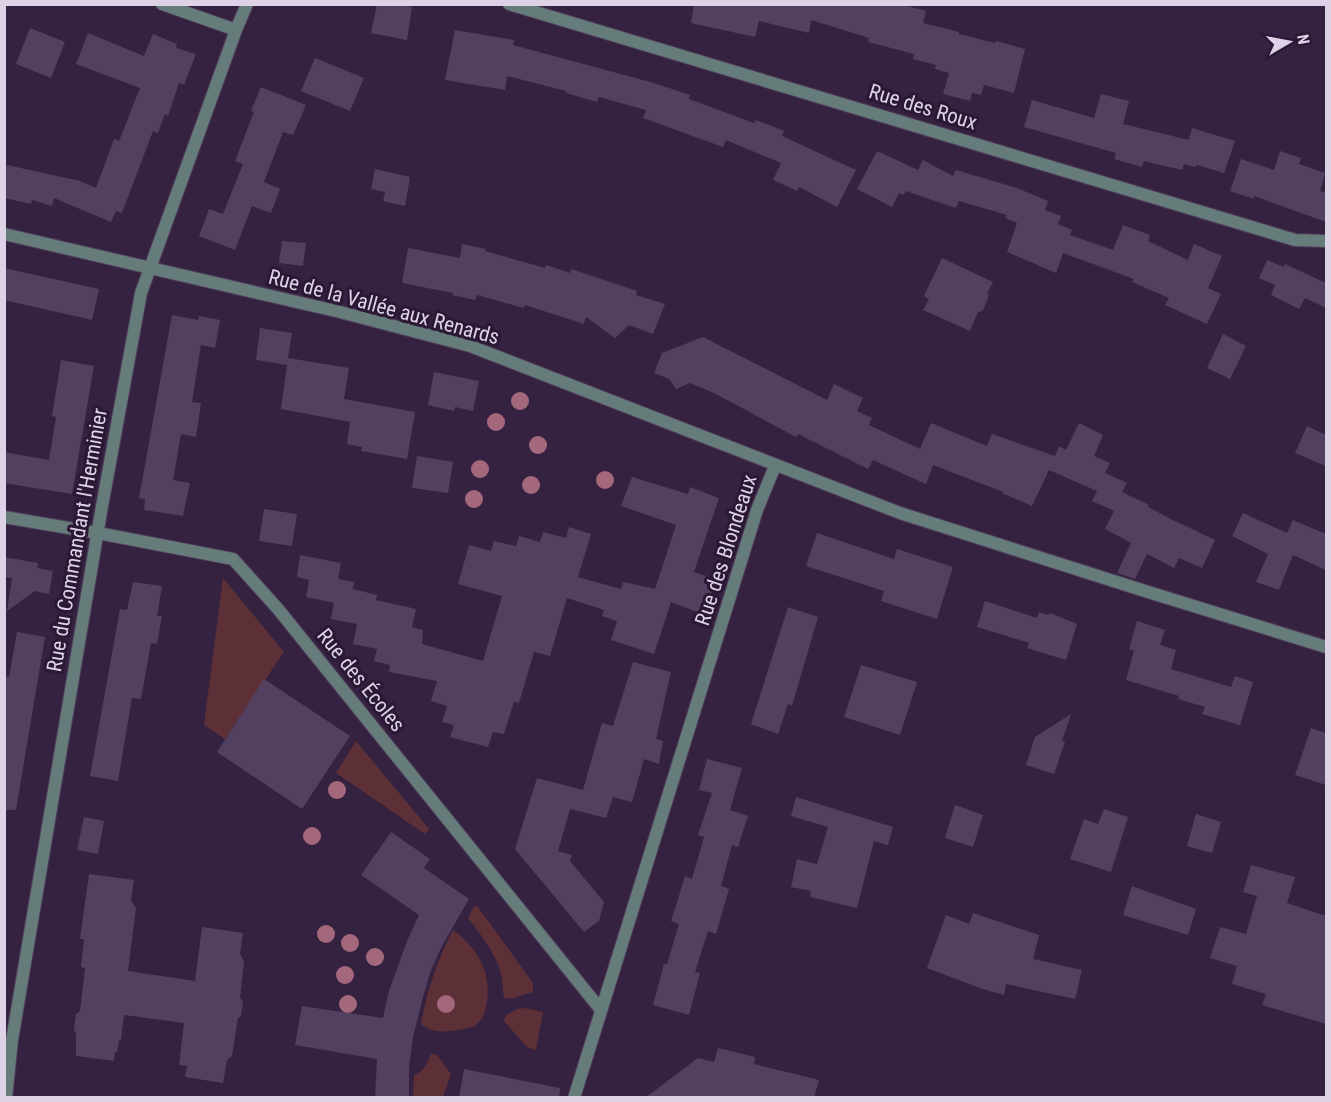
<svg xmlns="http://www.w3.org/2000/svg" width="1331" height="1102" font-family="'Roboto Condensed',sans-serif">
<rect width="100%" height="100%" fill="#342240"/>
<path fill="#5d3037" d="M223,578L284,652L225,739L204,725Z
M356,741L429,829L425,834L336,773Z
M474,906L478,907L533,983V992L510,999L504,998C502,989 503,981 501,973C495,952 481,935 468,918Z
M453,930C479,949 493,975 486,1007C485,1014 481,1022 474,1026C468,1029 458,1030 451,1031C439,1032 431,1032 421,1024C427,990 437,961 453,930Z
M526,1008L543,1012L536,1050L527,1047L504,1021L505,1016L517,1009Z
M431,1054L437,1055L451,1074L443,1097H413L414,1075C424,1072 427,1063 431,1054Z"/>
<path fill="#534060" d="M377,4H397L412,7L407,40L371,33Z
M694,4H900L926,11L923,23L959,32V34L995,43L996,41L1025,49L1014,93L984,85L981,95L972,93L970,101L943,94L949,73L935,69L936,65L913,59L914,54L868,42L869,38L811,20L809,33L759,21L755,37L691,23Z
M30,28L65,42L51,78L16,64Z
M455,30L514,40L513,45L654,83L690,95L689,99L754,123L756,120L784,131L782,136L856,170L837,207L799,187L797,191L773,180L781,163L726,140L723,147L643,118L646,110L599,97L597,102L566,93V91L507,76L505,90L445,80Z
M88,33L144,56L153,34L177,44L176,48L196,54L184,85L179,83L168,116L165,114L158,133L153,131L122,213L116,211L111,222L54,198L52,206L32,200L31,204L4,198V176L7,165L80,181L96,188L114,139L119,141L140,88L76,64Z
M315,58L364,78L350,111L301,91Z
M261,87L306,105L293,135L283,132L264,182L280,189L271,213L252,206L235,250L199,236L209,209L223,214L243,164L235,161L254,112L251,111Z
M1101,94L1129,101L1123,124L1189,140L1192,128L1235,141L1224,173L1197,165L1195,167L1184,164L1182,170L1144,161L1142,167L1114,159L1116,153L1024,127L1032,100L1094,118Z
M877,151L918,170L923,160L953,176L956,170L1017,188L1048,201L1045,210L1061,216L1058,224L1072,230L1070,235L1113,250L1123,225L1150,235L1148,241L1188,260L1194,244L1222,256L1208,288L1221,294L1207,324L1165,305L1169,298L1132,282L1134,279L1063,253L1056,273L1007,252L1017,223L1005,218L1007,215L959,201L956,208L906,191L904,195L899,193L892,207L857,189Z
M1280,151L1301,158L1299,164L1325,173L1320,191L1326,193V222L1254,196V199L1230,191L1241,159L1274,170Z
M375,169L410,177L405,206L383,201L385,192L371,189Z
M282,241L306,243L303,266L279,263Z
M462,244L486,249L485,251L545,268L546,265L570,273L571,269L637,291L636,295L665,304L653,334L629,325L615,338L586,317L584,324L525,305L524,308L477,295L475,300L452,295L453,293L402,283L408,248L460,258Z
M942,258L993,282L987,294L989,295L983,311L978,312L970,331L923,310L929,299L924,296Z
M1267,260L1284,267L1285,264L1326,283V308L1305,298L1299,309L1271,295L1275,285L1259,278Z
M4,268L99,289L92,320L4,300Z
M172,315L198,320L199,316L220,320L215,348L201,345L192,402L201,403L196,437L181,434L173,480L190,483L183,516L144,510L145,499L139,498Z
M260,328L292,333L288,358L349,368L344,399L415,412L407,459L361,451L362,447L347,444L350,422L281,409L287,365L256,360Z
M1223,334L1246,346L1230,379L1207,368Z
M703,337L827,400L834,384L863,398L857,411L872,418L869,425L920,449L931,423L987,446L992,434L1055,456L1059,446L1066,450L1079,423L1103,435L1094,456L1110,463L1105,473L1127,483L1122,492L1149,505L1148,507L1171,519L1215,540L1202,568L1179,558L1174,568L1147,554L1135,579L1117,573L1131,543L1105,529L1114,511L1092,501L1097,491L1049,470L1032,506L1002,493L1003,492L933,465L926,484L873,460L868,469L798,434L796,437L714,393L690,383L676,389L669,379L654,373L662,353Z
M61,360L94,366L72,494L4,483V452L49,460L56,417L52,416Z
M434,372L479,381L473,411L455,407L454,411L428,405Z
M1307,426L1326,435V466L1295,453Z
M417,456L453,462L448,493L412,488Z
M632,477L688,494L690,487L719,498L694,572L716,580L705,615L671,602L654,654L611,640L617,621L602,616L604,610L567,598L550,656L534,652L519,703L514,702L504,734L493,732L488,747L450,737L454,725L442,722L447,706L431,701L437,681L389,672L390,665L374,661L377,649L353,644L357,624L331,619L334,603L306,597L309,580L297,577L300,555L341,563L338,579L354,582L353,589L377,595L376,600L416,609L412,627L423,630L422,644L483,661L502,596L458,584L469,545L491,551L494,541L516,546L519,536L540,542L543,532L566,538L569,527L591,534L578,577L621,589L623,582L655,589L676,525L621,506Z
M264,509L297,514L292,546L259,541Z
M1243,513L1287,533L1293,520L1326,534V570L1293,555L1279,590L1256,582L1268,554L1232,536Z
M817,533L894,559L897,549L953,567L937,619L881,601L884,591L806,566Z
M4,557L38,563L37,568L53,571L49,594L35,591L7,611L12,578L4,577Z
M133,582L162,586L157,616H162L157,644L151,643L141,699L132,698L118,781L90,776L120,609L127,610Z
M985,601L1037,618L1039,612L1048,615L1050,613L1077,624L1066,660L1027,648L1029,643L977,627Z
M788,607L818,617L792,706L788,704L778,734L751,724Z
M1137,621L1165,630L1160,645L1176,650L1171,669L1231,687L1235,676L1253,682L1240,725L1202,714L1205,707L1178,699L1179,696L1126,680L1134,651L1129,649Z
M17,632L45,637L16,810H4V676L9,677Z
M633,662L671,672L656,739L663,741L659,764L644,759L632,802L613,797L606,818L570,809L558,851L572,855L570,861L604,902L599,921L584,932L515,849L537,778L583,790L602,723L613,726Z
M861,665L917,682L900,735L844,717Z
M264,679L350,736L302,809L217,752Z
M1071,714L1062,741L1065,742L1054,774L1026,765L1035,737Z
M1311,728L1326,733V785L1295,775Z
M707,759L742,768L730,810L748,816L738,847L732,845L721,886L729,889L716,934L708,931L695,972L700,973L689,1015L653,1005L664,964H667L679,924L671,921L678,899L685,876L692,879L704,837L698,835L712,793L699,790Z
M796,797L893,827L888,845L874,841L857,908L810,897L811,891L791,887L797,859L817,864L828,827L791,816Z
M955,805L983,815L973,847L945,838Z
M1104,809L1128,817L1111,872L1070,859L1084,819L1098,824Z
M1196,814L1221,822L1212,853L1187,846Z
M84,817L104,821L98,854L77,850Z
M391,832L430,859L424,868L469,899L442,946L431,970L423,997L413,1037L409,1067V1098H375L377,1059L295,1045L302,1006L383,1018L388,994L407,941L419,915L361,875Z
M1251,865L1295,877L1287,903L1326,916V1024L1262,1005L1266,994L1232,984L1237,966L1210,958L1220,927L1246,934L1257,896L1243,892Z
M89,874L134,880L131,901L136,908L128,971L195,981L202,927L243,933L240,954L244,961L240,998L243,1001L241,1016L238,1018L232,1056L227,1060L223,1083L185,1077L187,1066L179,1065L184,1023L124,1015L121,1040H119L117,1052H115L114,1061L76,1056V1034L74,1030L76,1014L80,1011L85,968L81,967L84,939H80Z
M1132,886L1196,909L1188,935L1123,915Z
M973,913L1039,935L1033,959L1082,970L1075,999L1006,984L1004,995L983,989L927,968L946,915L969,924Z
M718,1048L755,1057L754,1064L819,1080L814,1098H645L698,1058L714,1062Z
M464,1069L560,1088L559,1098H459Z"/>
<g fill="none" stroke-linecap="round" stroke-linejoin="round">
<defs>
<path id="street" d="M162,4L236,30
M509,4L1295,240L1326,241
M4,234L340,312L470,346L900,513L1145,591L1326,647
M4,517L98,533L233,559L278,609L601,1010
M6,1098L12,1040L101,512L141,293L236,30L247,4
M574,1098L757,510L775,466"/>
</defs>
<use href="#street" stroke="#4f3e5b" stroke-width="14"/>
<use href="#street" stroke="#667c7a" stroke-width="12"/>
</g>
<g fill="#a4687c">
<circle cx="520" cy="401" r="9"/>
<circle cx="496" cy="422" r="9"/>
<circle cx="538" cy="445" r="9"/>
<circle cx="480" cy="469" r="9"/>
<circle cx="605" cy="480" r="9"/>
<circle cx="531" cy="485" r="9"/>
<circle cx="474" cy="499" r="9"/>
<circle cx="337" cy="790" r="9"/>
<circle cx="312" cy="836" r="9"/>
<circle cx="326" cy="934" r="9"/>
<circle cx="350" cy="943" r="9"/>
<circle cx="375" cy="957" r="9"/>
<circle cx="345" cy="975" r="9"/>
<circle cx="348" cy="1004" r="9"/>
<circle cx="446" cy="1004" r="9"/>
</g>
<g text-anchor="middle" stroke-width="6" stroke-linejoin="round" paint-order="stroke">
<g font-size="21" fill="#ded3e6" stroke="#2a1835">
<text transform="translate(923 107) rotate(17)" y="7">Rue des Roux</text>
<text transform="translate(384 307) rotate(15)" y="7">Rue de la Vallée aux Renards</text>
<text transform="translate(77 540) rotate(-80)" y="7">Rue du Commandant l'Herminier</text>
<text transform="translate(726 550) rotate(-72)" y="7">Rue des Blondeaux</text>
<text transform="translate(361 680) rotate(51)" y="7">Rue des Écoles</text>
</g>
</g>
<rect width="1331" height="1102" fill="none" stroke="#ded3e6" stroke-width="12"/>
<g transform="translate(1289 42) rotate(80)" stroke="#2a1835" stroke-width="4.5" paint-order="stroke">
<path d="M0-4.5L10 22L0 15L-10 22Z" fill="#ded3e6"/>
<text y="-9" font-size="16" font-weight="bold" text-anchor="middle" fill="#ded3e6">N</text>
</g>
</svg>
